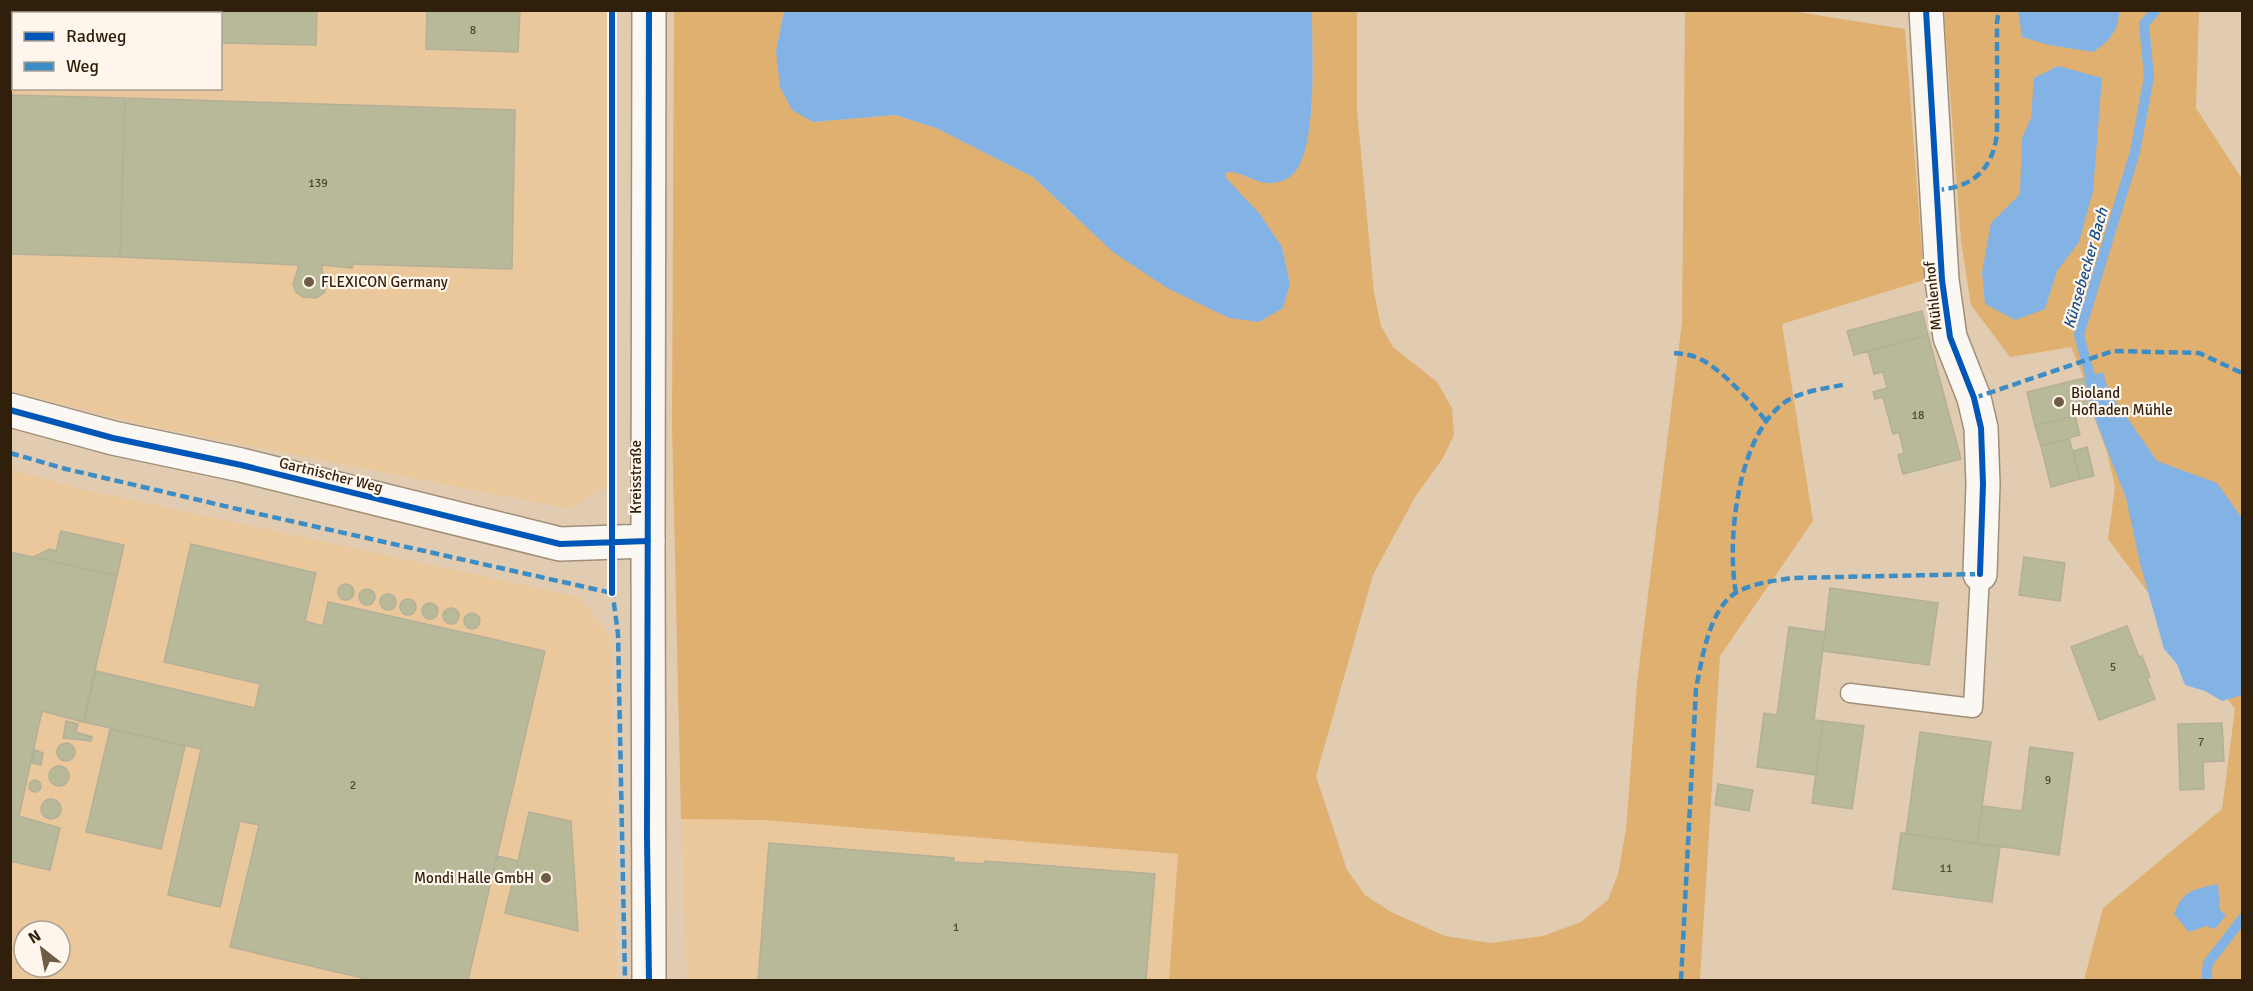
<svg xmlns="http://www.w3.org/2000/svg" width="2253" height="991" font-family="Signika,sans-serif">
<rect width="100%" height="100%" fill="#e2ccb1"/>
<path fill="#ebc89c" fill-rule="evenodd" d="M10,11H607V486L570,509L135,423L11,391ZM14,14H220V88H14Z
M10,469L81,489L579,597L611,637L617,980H11ZM24,931H60V967H24Z
M681,819L764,820L1178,854L1169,980H687Z"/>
<path fill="#dfb070" d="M674,11H784L776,51L813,122L895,115L936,128L1033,177L1074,216L1259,322L1283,307L1290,284L1282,247L1259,213L1228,182L1225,178L1226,173L1235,171L1248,178L1292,175C1319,141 1312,54 1312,11H1357V110L1374,292L1381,326L1393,347L1437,382L1452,408L1454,435L1443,458L1415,497L1373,575L1316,776L1347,870L1365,895L1391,912L1445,936L1490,943L1543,936L1581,922L1608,900L1618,874L1626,830L1637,683L1682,322L1685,11H1791L1905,29L1924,280L1782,324L1813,521L1720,656L1700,980H1169L1178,854L764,820L681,819L672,427Z
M1944,11H2199L2196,108L2242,179V980H2084L2103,908L2222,809L2235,709L2108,539L2115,487L2107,452L2092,411L2084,378L2071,347L2010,357L1971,305L1961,242Z"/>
<path fill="#83b2e5" d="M784,11H1312C1312,50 1317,132 1299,166C1295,174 1286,181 1278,182C1257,188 1238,167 1226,173L1225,177L1259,213L1282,247L1290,284L1283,308L1259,322L1229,318L1167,288L1113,252L1033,177L936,128L895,115L813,122L792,110L780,87L776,51Z
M2018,11H2119C2119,30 2109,42 2093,52L2049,45L2022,37Z
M2058,66L2102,78L2093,191L2079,242L2057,271L2045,309L2015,320L1985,304L1982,273L1991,223L2020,194L2022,138L2031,118L2034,78Z
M2103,372L2108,390L2157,461L2217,483L2242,518V695L2222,701L2205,691L2185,685L2177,664L2164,649L2140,563L2126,498L2092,411L2084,378Z
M2218,884L2220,910L2226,915L2215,929L2206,926L2189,932L2174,914C2184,889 2193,890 2218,884Z"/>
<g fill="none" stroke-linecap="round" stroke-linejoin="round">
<path stroke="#83b2e5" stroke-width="10" d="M2094,390L2079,335L2135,152L2149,77L2144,24L2156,10
M2206,980L2208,963L2242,919"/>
</g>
<path fill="#b8b999" stroke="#b3af99" stroke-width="1.5" d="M166,10H317L316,45L220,43V14H166Z
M427,10H520L518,52L426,49Z
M10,95L125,98L120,257L10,254Z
M125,98L515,110L512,269L353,264L352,268L322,265V272L326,276L327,284L324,293L316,298L303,297L296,292L293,285L299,265L120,257Z
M1922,311L1928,335L1854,355L1847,331Z
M1928,335L1961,459L1903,474L1898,455L1904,453L1899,432L1893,434L1883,397L1875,399L1873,392L1887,388L1883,372L1874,374L1868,351Z
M2084,378L2092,411L2035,426L2027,392Z
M2075,416L2080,435L2041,446L2035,426Z
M2069,438L2080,479L2051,487L2041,446Z
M2087,447L2094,476L2080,479L2073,451Z
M61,531L124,545L117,576L33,557L50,549L56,551Z
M191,544L316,573L305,621L323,626L328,602L545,651L468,980H371L230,947L259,825L240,821L220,907L168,895L201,749L84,722L96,671L255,708L260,684L164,662Z
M10,552L117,576L83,722L42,711L19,816L60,828L50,870L10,861Z
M2024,557L2065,563L2060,601L2019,595Z
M338 592a8 8 0 1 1 16 0a8 8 0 1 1-16 0Z
M1830,588L1938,603L1929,665L1823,651Z
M359 597a8 8 0 1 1 16 0a8 8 0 1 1-16 0Z
M380 602a8 8 0 1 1 16 0a8 8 0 1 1-16 0Z
M400 607a8 8 0 1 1 16 0a8 8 0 1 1-16 0Z
M422 611a8 8 0 1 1 16 0a8 8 0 1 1-16 0Z
M443 616a8 8 0 1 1 16 0a8 8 0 1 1-16 0Z
M464 621a8 8 0 1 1 16 0a8 8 0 1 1-16 0Z
M2127,626L2139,657L2142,656L2150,677L2147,678L2155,699L2099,720L2071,647Z
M1789,627L1825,632L1814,720L1823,721L1816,775L1757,767L1764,713L1777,715Z
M66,721L78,724L76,732L92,737L91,741L63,738Z
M1823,721L1864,726L1852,809L1812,803Z
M2222,723L2224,761L2203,762L2204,789L2180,790L2178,724Z
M110,729L185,746L161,849L86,832Z
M1920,732L1991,742L1977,843L1906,834Z
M57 752a9 9 0 1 1 18 0a9 9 0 1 1-18 0Z
M2030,747L2073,753L2059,855L1977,843L1983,806L2022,811Z
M35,750L43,753L41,765L32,763Z
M49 776a10 10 0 1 1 20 0a10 10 0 1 1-20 0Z
M29 786a6 6 0 1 1 12 0a6 6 0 1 1-12 0Z
M1718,784L1753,790L1749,811L1715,805Z
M41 809a10 10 0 1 1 20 0a10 10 0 1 1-20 0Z
M529,812L571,821L578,931L505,913L513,880L492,875L497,856L518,861Z
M1901,833L2000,847L1992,902L1893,889Z
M769,843L954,858V862L984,864L985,861L1155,874L1146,980H758Z"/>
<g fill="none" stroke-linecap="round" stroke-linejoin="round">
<defs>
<path id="service" d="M1850,693L1973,708L1980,574"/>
<path id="minor" d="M1926,10L1942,280L1950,337L1974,398L1981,428L1983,484L1980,574
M648,541L649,980"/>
<path id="tertiary" d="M10,410L113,438L241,465L560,544L648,541L649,10"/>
</defs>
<use href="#service" stroke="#9f8e78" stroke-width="21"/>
<use href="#minor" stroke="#9f8e78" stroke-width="36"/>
<use href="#tertiary" stroke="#9f8e78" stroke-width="36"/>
<use href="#service" stroke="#fbf7f3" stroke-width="18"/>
<use href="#minor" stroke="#fbf7f3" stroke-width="33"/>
<use href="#tertiary" stroke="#fbf7f3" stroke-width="33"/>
<path stroke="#3c8dc6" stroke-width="4.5" stroke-dasharray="9 4.5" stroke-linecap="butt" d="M1935,190C1972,188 1992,171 1997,134V22L1999,10
M1674,353C1684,354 1693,355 1702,360C1722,370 1752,403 1766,421
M1974,398L2113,351L2199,353L2242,373
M10,453L66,469L246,511L612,593
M612,589L618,634L625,980
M1736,593C1726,540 1738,428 1790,399C1807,390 1829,388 1847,384
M1681,980L1696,689C1702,659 1709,608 1737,592C1754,583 1773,581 1792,578L1980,574"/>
<defs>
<path id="cycleway" d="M1926,10L1942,280L1950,337L1974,398L1981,428L1983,484L1980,574
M10,410L113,438L241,465L560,544L648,541
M612,593V10
M649,980L647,837L649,10"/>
</defs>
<use href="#cycleway" stroke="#fef6ec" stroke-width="10"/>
<use href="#cycleway" stroke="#0057b8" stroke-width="6"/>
</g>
<g fill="#6e5c45" stroke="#fef6ec" stroke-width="2">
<circle cx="309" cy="282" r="6"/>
<circle cx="2059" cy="402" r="6"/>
<circle cx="546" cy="878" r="6"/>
</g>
<g text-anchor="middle" stroke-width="4.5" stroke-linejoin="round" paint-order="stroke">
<g font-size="12" fill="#51462e">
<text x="473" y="34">8</text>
<text x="318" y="187">139</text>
<text x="1918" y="419">18</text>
<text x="2113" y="671">5</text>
<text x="2201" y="746">7</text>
<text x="2048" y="784">9</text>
<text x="353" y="789">2</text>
<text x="1946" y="872">11</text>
<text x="956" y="931">1</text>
</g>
<g font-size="15" fill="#2f1f0b" stroke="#fef6ec" text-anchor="start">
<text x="321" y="287">FLEXICON Germany</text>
<text x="2071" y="398">Bioland<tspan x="2071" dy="17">Hofladen Mühle</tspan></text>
<text x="534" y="883" text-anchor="end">Mondi Halle GmbH</text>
</g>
<g font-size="15" fill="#2f1f0b" stroke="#fef6ec">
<text transform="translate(1933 296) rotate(-96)" y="5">Mühlenhof</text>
<text transform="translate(331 475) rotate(14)" y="5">Gartnischer Weg</text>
<text transform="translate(636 477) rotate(-90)" y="5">Kreisstraße</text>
</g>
<g font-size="16" font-style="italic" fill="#1b5086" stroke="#fef6ec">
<text transform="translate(2085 268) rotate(-74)" y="6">Künsebecker Bach</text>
</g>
</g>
<rect width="2253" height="991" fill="none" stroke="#2f1f0b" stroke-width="24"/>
<rect x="12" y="12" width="210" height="78" fill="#fef6ec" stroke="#aba092" stroke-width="1.5"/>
<rect x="24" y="32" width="30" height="9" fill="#0057b8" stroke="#aba092" stroke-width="1.5"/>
<text x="66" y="42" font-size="18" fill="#2f1f0b">Radweg</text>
<rect x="24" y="62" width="30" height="9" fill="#3c8dc6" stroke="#aba092" stroke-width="1.5"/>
<text x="66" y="72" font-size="18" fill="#2f1f0b">Weg</text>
<g transform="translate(42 949) rotate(329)"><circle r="28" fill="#fef6ec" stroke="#aba092" stroke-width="1.5"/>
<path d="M0-4.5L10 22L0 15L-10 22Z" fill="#6e5c45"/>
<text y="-9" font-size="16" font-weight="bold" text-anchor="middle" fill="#2f1f0b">N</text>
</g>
</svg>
